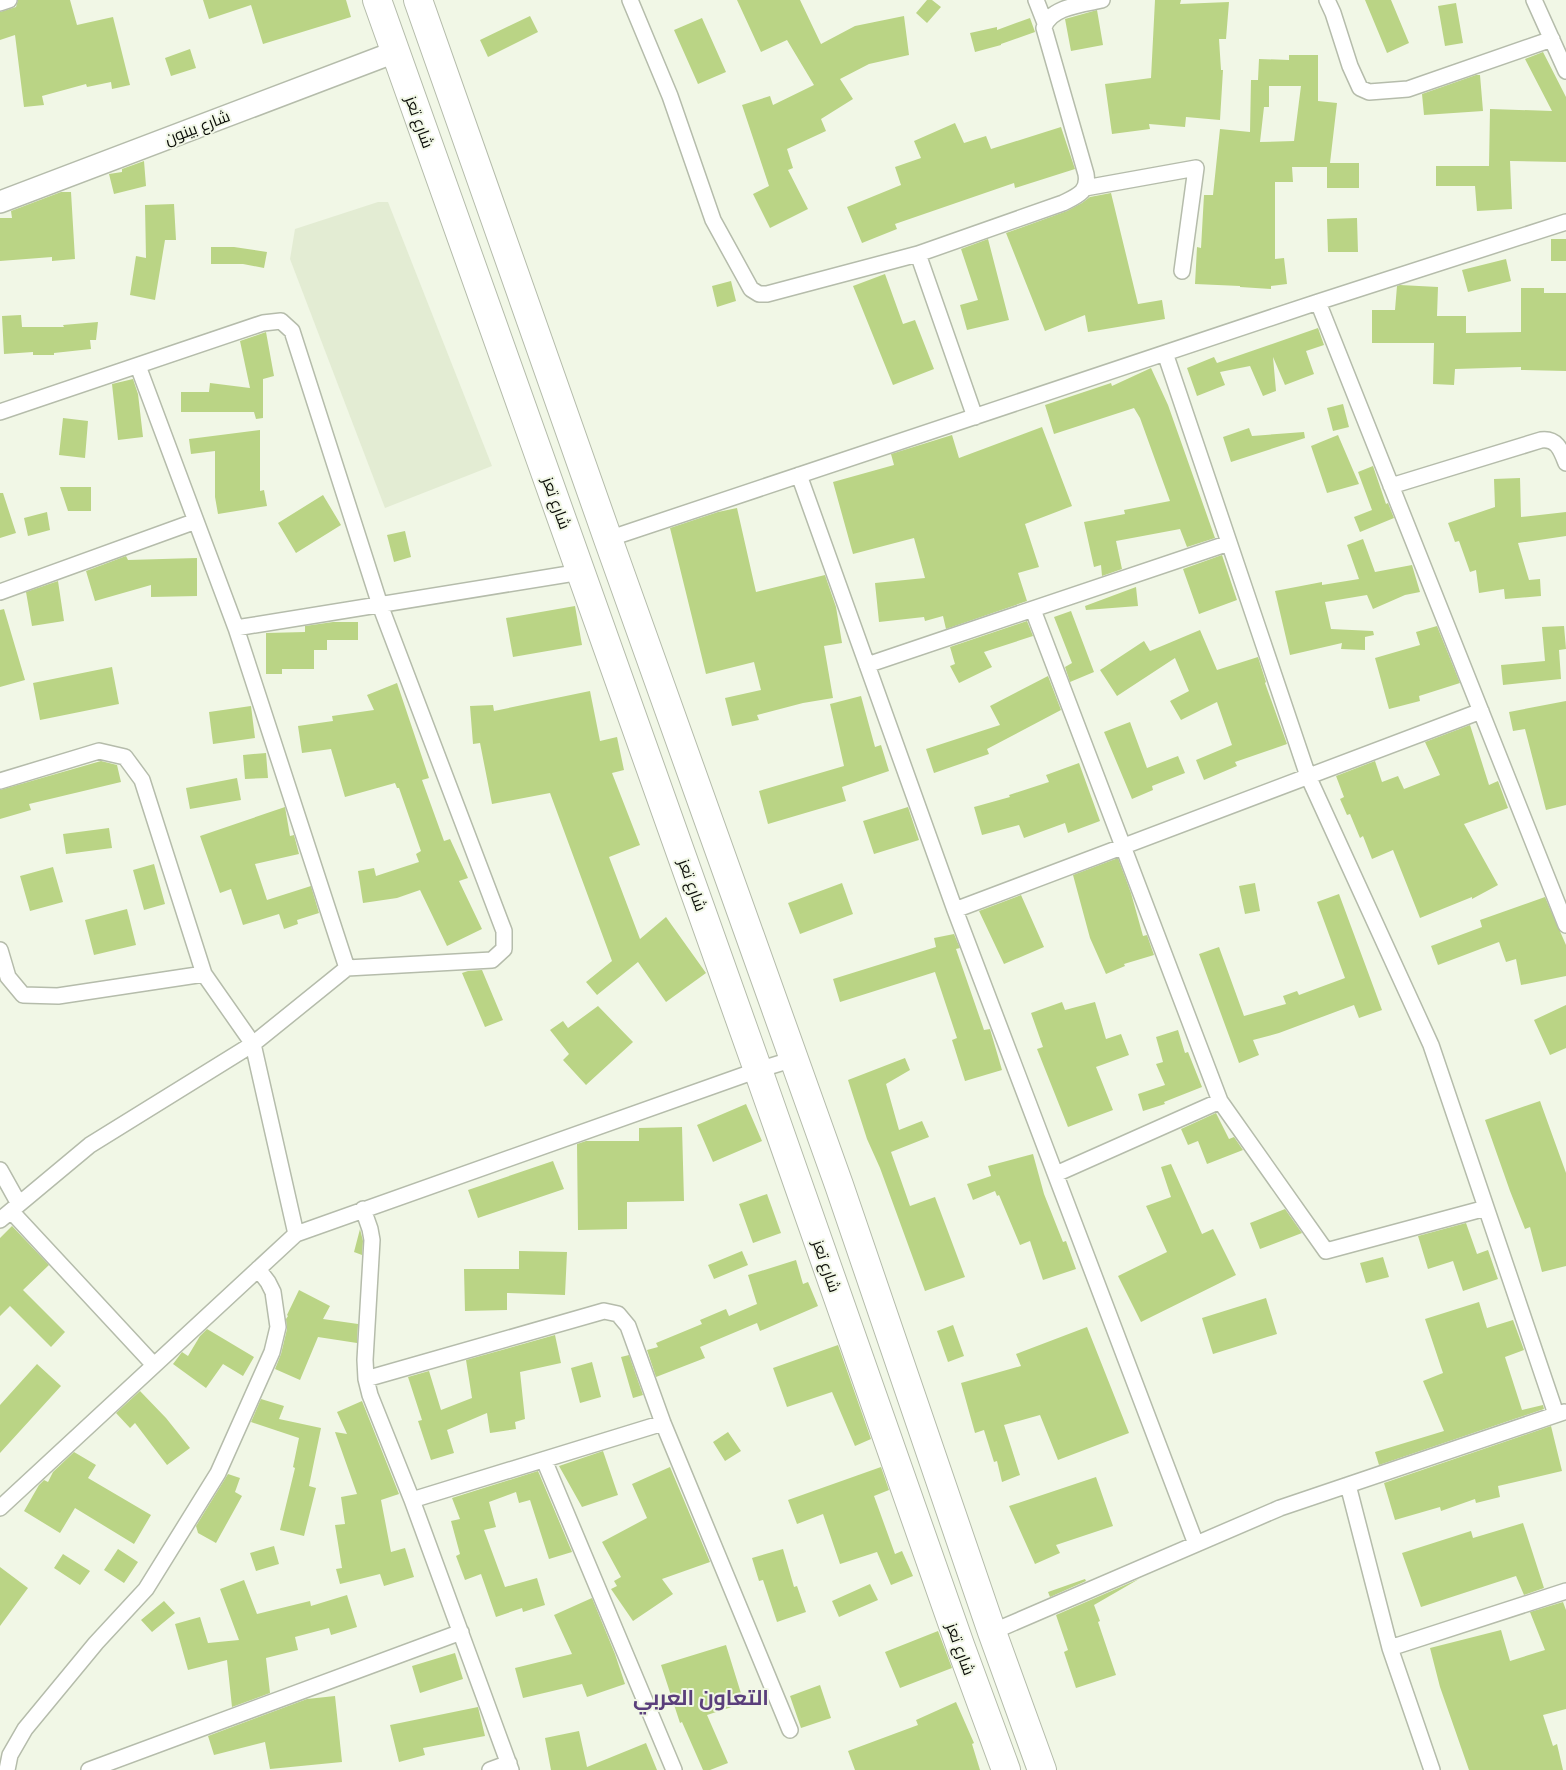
<svg xmlns="http://www.w3.org/2000/svg" width="1566" height="1770" font-family="'Playfair Display',Cairo,serif">
<rect width="100%" height="100%" fill="#f1f7e6"/>
<path fill="#e3ecd3" d="M378,202H388L492,466L385,508L290,259L295,229Z"/>
<path fill="#bad485" fill-rule="evenodd" d="M18,0H70L77,25L113,17L130,85L112,89L111,82L87,87L86,84L42,96L44,105L24,107L15,35L0,40V12L16,7Z
M203,0H346L351,17L263,44L251,5L209,19Z
M737,0H800L821,44L855,26L904,16L909,55L869,64L840,79L853,99L821,119L826,131L787,149L793,168L788,170L808,209L770,228L753,194L769,186L742,105L770,96L773,105L814,85L787,40L761,52Z
M927,0H932L941,7L927,23L916,13Z
M1155,0H1181L1180,4L1229,2L1226,39H1219L1221,70H1223L1220,120L1186,117L1185,127L1149,124L1150,129L1112,134L1105,84L1151,78Z
M1365,0H1391L1409,43L1387,53Z
M1456,3L1463,43L1445,46L1438,6Z
M1097,10L1103,45L1071,51L1065,19Z
M530,16L538,32L488,57L480,40Z
M702,18L726,72L698,84L674,30Z
M1030,18L1035,32L1001,44V45L975,52L970,33L997,27V30Z
M190,49L196,68L171,76L165,58Z
M1543,52L1566,97V162L1510,161L1512,209L1477,211L1475,186H1436V166H1489L1490,109L1552,111L1525,59Z
M1289,55H1318V101L1337,103L1330,163H1359V188H1327V167H1292L1293,182H1275V259L1284,258L1287,284L1271,286V289L1240,287V286L1195,284L1197,247L1201,248L1204,195H1213L1220,129L1250,132L1251,80H1258L1259,59L1289,60ZM1269,86H1301L1294,141L1260,142L1264,107H1269Z
M1476,75H1480L1483,111L1424,115L1422,94Z
M955,123L964,143L986,136L991,149L1061,127L1075,169L1015,188L1014,183L895,224L897,229L862,243L847,207L901,185L895,167L921,158L914,141Z
M144,161L146,186L114,194L109,174L122,172V169Z
M61,192H71L75,259L52,261V257L0,261V218H12L11,211Z
M1111,193L1138,304L1162,300L1165,319L1088,332L1085,315L1045,331L1006,233L1067,211L1082,203L1090,197Z
M174,204L176,240H165L155,300L130,295L136,256L146,258L145,205Z
M1357,218L1358,252H1328L1327,219Z
M988,239L1009,320L967,330L960,305L978,300L961,249Z
M1551,239H1566V261H1551Z
M211,247H234L267,252L264,268L243,264H211Z
M1506,259L1511,281L1468,292L1462,270Z
M885,274L903,324L915,320L934,369L893,385L853,286Z
M731,281L736,301L717,307L712,286Z
M1400,285L1438,287L1437,316H1466V333L1521,332V288H1544V293H1566V371L1521,370V367L1455,369L1454,385L1433,384L1434,343H1372V310H1395L1397,286Z
M21,315L22,327H64L63,325L98,322L96,340H90L91,349L54,353V355H33V352L4,354L2,316Z
M1318,328L1324,345L1306,351L1314,374L1285,385L1273,357L1276,391L1263,396L1250,366L1220,372L1225,385L1197,396L1187,368L1214,357L1217,363Z
M266,332L274,376L263,379V418L256,419L254,412H181V392H209L210,383L250,388L240,341Z
M1151,368L1168,405L1215,538L1187,547L1180,529L1116,541L1122,569L1102,576L1101,565L1094,567L1084,522L1125,514L1124,510L1170,501L1140,418L1134,408L1054,434L1045,405L1111,383L1112,386Z
M133,379L138,394L143,437L118,440L112,384Z
M1343,404L1349,427L1333,431L1327,408Z
M63,418L88,421L85,458L59,455Z
M1042,427L1072,506L1025,524L1039,567L1018,573L1027,601L1030,600L946,629L943,616L925,621L924,617L879,622L875,583L925,578L914,538L853,554L833,482L894,465L891,454L952,435L959,458Z
M1249,428L1252,436L1304,432L1305,438L1231,462L1223,437Z
M260,430V491L264,490L267,506L218,514L215,497V451L191,454L189,439Z
M1338,435L1359,484L1327,493L1311,446Z
M1373,466L1386,504L1388,503L1394,518L1360,532L1354,517L1372,510L1358,472Z
M1520,478L1521,517L1566,512V536L1518,543L1529,580L1540,579L1541,596L1505,599L1504,589L1479,593L1476,570L1470,572L1459,541L1455,542L1448,523L1495,507L1494,479Z
M60,487H91V511H68Z
M0,493H3L16,533L0,538Z
M323,495L341,525L296,553L278,523Z
M737,508L756,592L825,575L836,607L842,643L824,646L833,698L803,703L757,715L759,720L732,726L725,698L761,690L754,662L706,674L670,528L718,512Z
M47,512L50,530L28,536L24,518Z
M405,531L411,557L394,562L387,535Z
M1363,539L1375,572L1412,565L1420,592L1405,595L1373,609L1367,595L1325,602L1331,629L1373,631L1374,635L1365,637V650L1341,649L1342,643L1290,655L1275,591L1322,582V585L1359,579L1347,545Z
M1222,555L1237,600L1199,614L1183,569Z
M126,556L128,560L197,558V596L151,597V585L95,601L86,571Z
M58,581L64,621L32,626L26,592Z
M1136,587L1138,606L1086,610L1085,606Z
M575,606L582,645L513,657L506,618Z
M4,609L25,680L0,687V610Z
M1071,611L1094,672L1070,682L1065,667L1072,663L1054,617Z
M1027,621L1033,636L984,652L992,667L959,683L950,666L955,664L950,647Z
M333,622H358V640H327V650H314V669H282V674H266V633L305,632V626Z
M1437,626L1460,683L1419,696L1420,701L1389,709L1375,658L1420,645L1416,632Z
M1564,626L1566,649L1559,650L1561,679L1503,685L1501,665L1545,661L1542,627Z
M1200,630L1217,670L1258,657L1266,682L1265,683L1287,744L1235,762L1237,766L1204,780L1196,760L1232,745L1217,702L1181,720L1170,701L1189,691L1175,658L1117,696L1100,670L1144,641L1150,651Z
M112,667L119,704L40,720L33,683Z
M1048,676L1061,710L987,749L989,754L934,773L926,749L1000,725L990,706Z
M397,683L429,778L422,780L444,841L450,839L468,878L459,881L482,929L447,946L420,890L397,898L363,903L358,871L374,868L376,876L419,862L416,854L421,851L399,788H397L395,783L345,797L331,749L302,753L298,726L333,721L332,716L374,710L367,695Z
M590,691L600,741L617,737L624,770L612,773L640,845L609,857L640,939L666,917L706,973L666,1002L638,962L597,995L586,982L612,961L550,793L492,804L480,743L473,744L470,706L493,705L494,711Z
M861,696L875,747L881,745L889,771L842,787L846,801L768,824L759,791L844,766L830,704Z
M1566,701V805L1546,810L1525,729L1513,731L1509,712Z
M251,706L255,738L213,744L209,712Z
M1130,722L1147,768L1178,756L1185,773L1152,786L1153,790L1132,799L1104,732Z
M1470,725L1489,785L1498,781L1508,808L1464,824L1498,885L1472,899V897L1420,918L1393,850L1372,859L1363,836L1360,838L1350,814L1347,815L1340,799L1344,797L1336,776L1375,761L1382,782L1398,776L1404,789L1440,775L1425,742Z
M266,753L268,778L245,779L243,755Z
M101,761L117,765L121,782L29,804L31,810L0,819V790Z
M1079,763L1100,821L1068,833L1065,823L1024,838L1019,825L982,835L974,807L1010,797L1009,795L1049,782L1046,775Z
M237,778L241,800L190,809L186,788Z
M285,807L290,836L294,835L299,854L255,864L267,900L311,886L319,913L297,920L298,924L284,929L279,914L243,925L231,889L220,893L200,836Z
M908,807L919,840L874,854L863,821Z
M109,828L112,848L66,854L63,834Z
M1118,858L1131,893L1143,936L1147,935L1154,955L1124,964L1125,966L1106,974L1090,938L1073,875Z
M154,864L165,904L144,910L133,870Z
M53,867L63,902L30,911L20,876Z
M842,883L853,914L800,934L788,903Z
M1255,883L1260,911L1245,914L1239,886Z
M1339,894L1382,1010L1359,1018L1354,1005L1279,1033L1253,1040L1259,1055L1239,1063L1199,954L1219,947L1244,1016L1286,1004L1283,996L1297,991L1299,995L1345,978L1317,902Z
M1021,895L1044,947L1004,964L979,911Z
M1545,897L1566,945V976L1521,985L1516,959L1506,962L1499,942L1438,965L1431,946L1482,927L1480,920Z
M127,909L136,945L94,955L85,920Z
M954,934L960,948L956,949L984,1030L990,1029L1002,1070L965,1081L952,1040L957,1038L935,972L840,1002L833,979L936,947L934,938Z
M482,970L503,1020L485,1027L462,973L468,971Z
M1062,1002L1065,1010L1095,1002L1106,1039L1121,1034L1129,1055L1096,1067L1113,1110L1068,1127L1037,1049L1043,1047L1031,1013Z
M1566,1005V1048L1550,1055L1534,1020Z
M598,1006L633,1042L586,1085L563,1060L569,1054L550,1030L563,1021L568,1028Z
M1178,1030L1185,1053L1188,1052L1202,1087L1164,1102L1165,1104L1143,1111L1138,1094L1165,1085L1156,1064L1163,1062L1156,1037Z
M905,1058L910,1070L886,1084L899,1130L922,1121L929,1137L891,1152L910,1206L935,1197L965,1277L925,1291L880,1168L867,1139L848,1080Z
M1540,1101L1566,1173V1266L1542,1272L1530,1227L1525,1229L1510,1191L1485,1120Z
M746,1104L762,1141L713,1162L697,1125Z
M1216,1113L1229,1139L1234,1137L1243,1150L1207,1164L1198,1141L1188,1145L1181,1129Z
M682,1127L684,1201L627,1202V1229L578,1230L577,1144L586,1141H639V1128Z
M1033,1154L1044,1194L1063,1242L1066,1241L1076,1269L1043,1280L1030,1241L1020,1245L999,1195L997,1196L995,1191L973,1200L967,1184L991,1176L988,1166Z
M553,1161L564,1189L478,1218L468,1190Z
M1171,1164L1202,1234L1213,1229L1236,1275L1141,1322L1118,1276L1167,1252L1146,1206L1171,1197L1161,1167Z
M767,1194L781,1233L753,1243L739,1204Z
M1285,1209L1302,1233L1260,1249L1250,1223Z
M1466,1223L1477,1254L1488,1250L1498,1279L1463,1291L1453,1261L1428,1269L1418,1236Z
M12,1226L49,1265L23,1290L65,1332L51,1347L10,1306L0,1316V1238Z
M360,1229L363,1241L362,1255L354,1252Z
M519,1251L567,1252L565,1295L507,1293V1310L465,1311L464,1269H519Z
M742,1251L748,1265L714,1279L708,1265Z
M1383,1257L1389,1277L1366,1283L1360,1263Z
M796,1260L803,1284L808,1282L818,1306L760,1331L757,1323L700,1347L705,1358L656,1377L647,1350L658,1347L656,1343L702,1324L700,1320L726,1309L729,1316L757,1304L748,1275Z
M299,1290L330,1306L323,1319L358,1324L357,1343L318,1337L300,1380L275,1369L281,1354L287,1329L286,1319L288,1316L287,1315Z
M1266,1298L1277,1334L1213,1354L1202,1318Z
M1479,1302L1487,1328L1513,1320L1524,1350L1505,1357L1522,1410L1543,1405L1544,1409L1379,1465L1375,1452L1444,1431L1423,1381L1443,1373L1425,1319Z
M953,1325L964,1356L948,1362L937,1331Z
M1087,1327L1129,1433L1058,1460L1040,1415L1004,1425L1020,1475L1002,1482L997,1461L994,1462L984,1430L975,1433L961,1383L1021,1366L1016,1354Z
M207,1329L254,1357L243,1376L223,1364L206,1388L173,1364L182,1352L188,1356L200,1336Z
M555,1335L561,1363L520,1372L525,1419L515,1422L516,1429L490,1433L487,1413L447,1430L454,1453L431,1460L418,1421L422,1420L408,1377L429,1371L441,1410L472,1398L466,1360Z
M838,1345L871,1439L855,1446L832,1392L787,1407L773,1368Z
M629,1355L643,1395L633,1398L621,1357Z
M592,1362L601,1397L580,1403L571,1368Z
M37,1364L61,1386L0,1453V1405Z
M140,1391L166,1418L190,1448L167,1465L135,1423L130,1428L116,1413Z
M261,1399L284,1406L279,1419L321,1428L309,1486L316,1488L304,1536L280,1530L295,1468L293,1467L299,1438L251,1422Z
M362,1401L399,1494L381,1500L391,1552L405,1548L414,1577L384,1586L380,1574L340,1584L336,1569L342,1568L335,1525L345,1524L341,1497L357,1494L335,1432L347,1434L337,1412Z
M1551,1426L1562,1471L1498,1486L1500,1497L1476,1503L1475,1499L1441,1511L1440,1507L1395,1520L1384,1483Z
M728,1432L741,1451L725,1461L713,1442Z
M603,1451L618,1495L582,1507L559,1466Z
M74,1452L96,1465L88,1478L151,1515L134,1544L75,1508L60,1533L24,1511L39,1485L44,1480L48,1482L53,1472Z
M670,1467L710,1562L662,1579L673,1594L633,1621L611,1589L617,1586L614,1581L621,1577L602,1542L647,1518L632,1484Z
M881,1467L889,1490L874,1496L895,1554L902,1551L913,1576L891,1585L877,1552L840,1564L823,1514L797,1524L788,1500Z
M538,1471L572,1552L549,1559L530,1500L519,1503L516,1492L489,1502L496,1527L484,1530L505,1587L537,1578L545,1605L523,1612L522,1608L496,1617L481,1574L465,1580L456,1556L460,1554L451,1521L460,1519L452,1498Z
M228,1474L240,1478L235,1492L242,1496L216,1543L198,1533L196,1526Z
M1096,1477L1113,1526L1056,1545L1060,1553L1035,1564L1009,1506Z
M1523,1523L1544,1588L1524,1595L1516,1576L1421,1607L1402,1553L1471,1531L1473,1538Z
M274,1546L279,1564L256,1571L250,1553Z
M118,1549L138,1562L124,1583L104,1570Z
M783,1549L794,1587L797,1586L806,1612L777,1622L763,1580L759,1581L752,1558Z
M63,1554L90,1571L80,1585L54,1568Z
M0,1567L28,1588L0,1626Z
M1085,1579L1086,1581L1050,1597L1048,1592Z
M1139,1579L1094,1605L1100,1621L1098,1622L1116,1675L1076,1688L1064,1652L1068,1650L1056,1615Z
M244,1580L257,1614L310,1601L311,1606L347,1595L357,1627L331,1635L329,1628L295,1637L298,1650L266,1658L270,1693L232,1707L227,1660L188,1670L175,1624L200,1617L208,1643L239,1640L220,1589Z
M870,1584L878,1600L839,1617L832,1601Z
M592,1598L615,1654L625,1684L587,1697L582,1684L523,1698L515,1668L572,1654L554,1615Z
M164,1601L175,1613L152,1632L141,1620Z
M1563,1602L1566,1610V1709L1543,1715L1553,1746L1557,1744L1563,1770H1469L1440,1687L1430,1648L1501,1630L1510,1661L1545,1650L1530,1612Z
M938,1631L952,1668L900,1688L885,1652Z
M726,1645L744,1703L707,1715L728,1763L710,1770H703L682,1722L680,1723L661,1665Z
M455,1653L463,1679L420,1693L412,1666Z
M820,1685L831,1718L801,1728L790,1696Z
M335,1696L342,1762L270,1769L265,1742L214,1755L208,1736L307,1699Z
M956,1702L974,1743L972,1744L980,1770H855L848,1751L918,1725L916,1720Z
M478,1707L485,1736L423,1748L425,1755L399,1762L390,1725Z
M579,1731L587,1767L646,1743L657,1770H551L545,1738Z"/>
<g fill="none" stroke-linecap="round" stroke-linejoin="round">
<defs>
<path id="street" d="M630,0L670,96L713,220L751,289L759,294H767L918,254L975,417
M1036,0L1045,23
M1327,0L1333,13L1350,66L1360,88L1369,92L1408,89L1552,39
M1534,0L1566,71
M0,3L9,0
M1085,188L1196,168L1182,271
M918,254L1063,203C1077,196 1089,192 1086,174L1044,28C1049,7 1084,4 1102,0
M1318,302L1566,925
M1165,353L1308,776L1431,1045L1556,1414
M138,366L236,628L347,968
M0,412L263,323L281,321L292,331L380,605L504,931V949L492,960L347,968L253,1044L90,1145L0,1220
M799,475L955,910L1196,1544
M1391,486L1541,440C1557,438 1561,450 1566,463
M608,539L1318,302L1566,222
M0,592L196,521
M1033,610L1220,1101L1326,1251L1486,1208
M236,628L581,572
M867,665L1229,543
M0,781L99,751L125,757L142,780L204,974L253,1044L296,1234
M955,910L1481,711
M0,950L8,977L23,995L58,996L204,974
M0,1170L19,1204
M1056,1174L1220,1101
M363,1209L370,1229L372,1240L365,1360L366,1379L370,1395L412,1500L511,1770
M11,1211L154,1365
M366,1379L604,1311L618,1314L628,1326L663,1423L790,1730
M544,1460L674,1770
M1348,1485L1390,1648L1432,1770
M412,1500L663,1423
M0,1508L296,1234L758,1070L794,1059
M992,1632L1280,1508L1564,1412
M1390,1648L1566,1591
M7,1770L10,1755L25,1729L96,1643L146,1589L218,1473L272,1352L278,1327L273,1292L268,1282L258,1269
M89,1770L461,1632
M490,1770L509,1763"/>
<path id="secondary" d="M0,202L395,52"/>
<path id="highway" d="M377,0L758,1070L960,1645L1006,1770
M418,0L608,539L839,1185L992,1632L1042,1770"/>
</defs>
<use href="#street" stroke="#b5bcab" stroke-width="18"/>
<use href="#secondary" stroke="#b5bcab" stroke-width="24"/>
<use href="#highway" stroke="#b5bcab" stroke-width="30"/>
<use href="#street" stroke="#fff" stroke-width="15"/>
<use href="#secondary" stroke="#fff" stroke-width="21"/>
<use href="#highway" stroke="#fff" stroke-width="28"/>
</g>
<g text-anchor="middle" stroke-width="4" stroke-linejoin="round" paint-order="stroke">
<g font-size="16" fill="#0a0c07" stroke="#f1f7e6">
<text transform="translate(420 122) rotate(70)" y="6">شارع تعز</text>
<text transform="translate(197 127) rotate(-21)" y="6">شارع بينون</text>
<text transform="translate(557 503) rotate(70)" y="6">شارع تعز</text>
<text transform="translate(693 885) rotate(70)" y="6">شارع تعز</text>
<text transform="translate(827 1266) rotate(71)" y="6">شارع تعز</text>
<text transform="translate(961 1649) rotate(70)" y="6">شارع تعز</text>
</g>
<g font-size="21" font-weight="bold" fill="#5a3f7b" stroke="#f1f7e6">
<text x="701" y="1705">التعاون العربي</text>
</g>
</g>
</svg>
